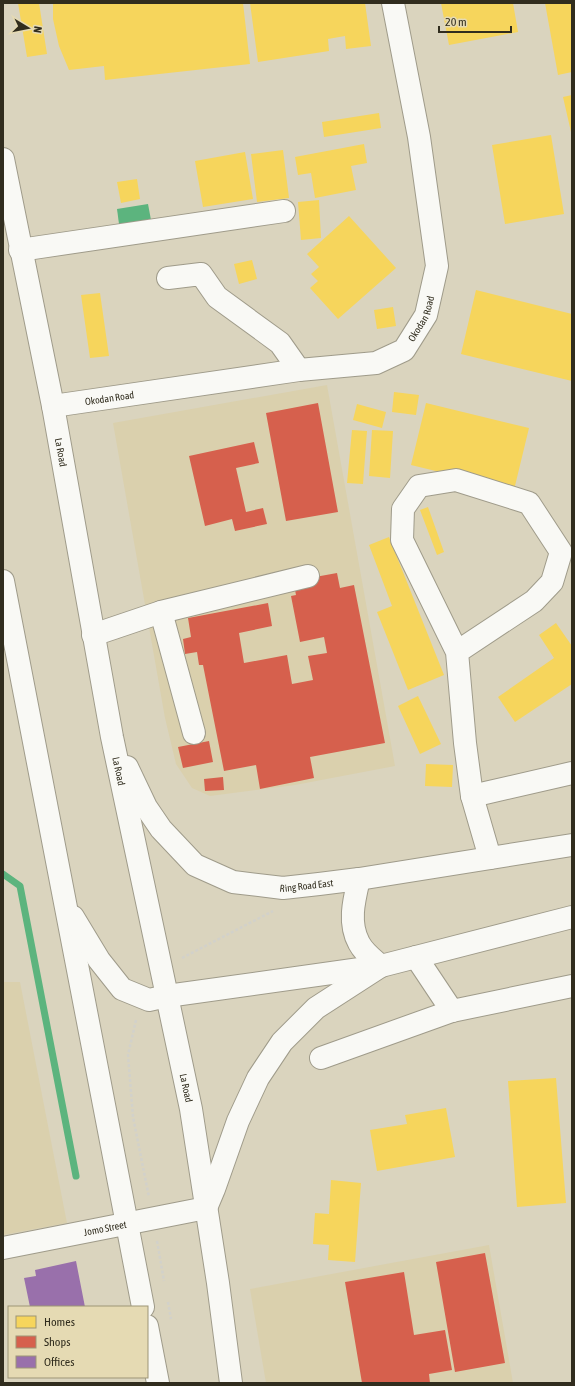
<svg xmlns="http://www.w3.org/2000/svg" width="575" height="1386" font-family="'Asap Condensed',sans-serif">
<rect width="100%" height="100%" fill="#dad4be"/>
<path fill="#dad0ad" d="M327,385L395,766L295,785L210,796L192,788L176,764L165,718L113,423Z
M3,982H20L67,1223L3,1235Z
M489,1245L513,1383H266L250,1289Z"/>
<path fill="#5cb47e" d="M148,204L151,220L119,224L117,209Z"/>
<path fill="#f6d55c" d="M18,3H39L47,54L27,57Z
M53,3H243L250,64L105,80L104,66L69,70L59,46L53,19Z
M250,3H365L371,46L346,49L345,36L328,39L329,51L258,62Z
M441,3H513L518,32L449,45Z
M545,3H572V72L558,75Z
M572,95V132H571L563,97Z
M379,113L381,128L324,137L322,122Z
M551,135L564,214L505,224L492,145Z
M364,144L367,163L351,166L356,190L315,198L311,173L298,175L295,157Z
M283,150L289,198L257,202L251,154Z
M245,152L253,199L203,207L195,161Z
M137,179L140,199L121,203L117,182Z
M319,200L321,238L301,240L298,202Z
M349,216L396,268L338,319L310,288L318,281L311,274L319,267L307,254Z
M252,260L257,279L239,284L234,264Z
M476,290L572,314V381L461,354Z
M100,293L109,356L90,358L81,295Z
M393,307L396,326L377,329L374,310Z
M394,392L419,395L416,415L392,412Z
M426,403L529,428L514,490L411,465Z
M357,404L386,412L382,428L353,420Z
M352,430L367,431L363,484L347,483Z
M372,430L393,431L390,478L369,476Z
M428,507L444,552L437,555L420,510Z
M389,537L444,675L408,690L377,612L392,606L369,545Z
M556,623L572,646V684L515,722L498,697L554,658L539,635Z
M418,696L441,744L420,754L398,706Z
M426,764L453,765L452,787L425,786Z
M556,1078L566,1203L517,1207L508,1081Z
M446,1108L455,1157L377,1171L370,1130L407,1124L405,1115Z
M331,1180L361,1183L355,1262L328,1260L329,1245L313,1244L315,1213L329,1214Z"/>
<path fill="#d6604d" d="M318,403L338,512L286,521L266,413Z
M254,442L259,463L236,468L246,512L263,508L267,524L235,531L232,519L205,526L189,456Z
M337,573L340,588L354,585L385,743L310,757L314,778L260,789L256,765L224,771L203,665H199L197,652L185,654L183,639L191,637L188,618L268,603L272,626L239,633L244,663L287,655L292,684L313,680L308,656L327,653L324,637L300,642L291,596L296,595L294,585L315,577Z
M209,741L213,762L183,768L178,747Z
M223,777L224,790L205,791L204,779Z
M485,1253L505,1363L455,1372L436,1262Z
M404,1272L414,1335L445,1330L452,1370L429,1374L430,1383H362L345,1282Z"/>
<path fill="#9970ab" d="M76,1261L85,1307H30L24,1278L36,1276L35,1270Z"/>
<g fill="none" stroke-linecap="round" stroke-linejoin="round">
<path stroke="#5cb47e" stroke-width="7" d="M3,874L20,886L76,1176"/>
<defs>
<g id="minor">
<path d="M20,250L284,211"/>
<path d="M168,278L201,274L217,297L280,343L299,370"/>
<path id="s1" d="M53,406L299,370L376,363L404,350L426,315L437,266L419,137L393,3"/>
<path d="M161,612L194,733"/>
<path d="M93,635L161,612L308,576"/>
<path d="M457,652L534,601L552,582L561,552L529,503L456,480L419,486L403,509L402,540L457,652L465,743L472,796L490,858"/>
<path d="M472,796L572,773"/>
<path d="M416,957L452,1011"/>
<path d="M321,1058L452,1011L572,986"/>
<path id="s2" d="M3,1248L206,1208"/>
</g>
<g id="major">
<path id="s3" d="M3,159L53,406L112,737L191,1109L218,1283L231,1383"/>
<path d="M3,581L143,1307"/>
<path id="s4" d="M127,767L146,807L161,829L195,865L233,882L283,888L319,884L359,879L572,845"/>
<path d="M359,879C354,900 348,923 359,943C364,953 373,959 381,966"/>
<path d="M73,917L99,960L122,989L149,1000L167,996L374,967"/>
<path d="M206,1208L214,1189L238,1121L258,1078L282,1042L316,1008L381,966L572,917"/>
<path d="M147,1326L158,1383"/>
</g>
</defs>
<use href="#minor" stroke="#9f9b8a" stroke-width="24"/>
<use href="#major" stroke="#9f9b8a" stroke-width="24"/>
<path stroke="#d2d1ca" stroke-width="2.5" stroke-dasharray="3 2" stroke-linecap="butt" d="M182,958L273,911
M136,1020L128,1055L133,1117L149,1197
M157,1241L164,1281
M168,1302L171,1319"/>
<use href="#minor" stroke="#f9f9f5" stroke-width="22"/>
<use href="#major" stroke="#f9f9f5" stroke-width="22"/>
</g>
<g text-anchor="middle" stroke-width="4" stroke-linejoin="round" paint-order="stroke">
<g font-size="10" fill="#312d1e" stroke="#e5dab3">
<text dy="4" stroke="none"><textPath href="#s1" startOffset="393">Okodan Road</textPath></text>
<text dy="4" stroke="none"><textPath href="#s1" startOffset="57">Okodan Road</textPath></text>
<text dy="4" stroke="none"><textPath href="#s3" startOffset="299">La Road</textPath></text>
<text dy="4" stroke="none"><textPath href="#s3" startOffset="623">La Road</textPath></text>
<text dy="4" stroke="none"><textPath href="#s4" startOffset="236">Ring Road East</textPath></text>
<text dy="4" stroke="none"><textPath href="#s3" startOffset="947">La Road</textPath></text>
<text dy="4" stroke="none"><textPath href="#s2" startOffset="104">Jomo Street</textPath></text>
</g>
</g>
<rect width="575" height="1386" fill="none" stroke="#312d1e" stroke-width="8"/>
<rect x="8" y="1306" width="140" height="72" fill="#e5dab3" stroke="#9d9577"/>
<rect x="16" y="1316" width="20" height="12" fill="#f6d55c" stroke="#9d9577"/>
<text x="44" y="1326" font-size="12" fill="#312d1e">Homes</text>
<rect x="16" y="1336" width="20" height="12" fill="#d6604d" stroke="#9d9577"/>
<text x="44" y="1346" font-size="12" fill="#312d1e">Shops</text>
<rect x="16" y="1356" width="20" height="12" fill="#9970ab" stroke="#9d9577"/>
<text x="44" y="1366" font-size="12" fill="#312d1e">Offices</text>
<g transform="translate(28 28) rotate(100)" stroke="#e5dab3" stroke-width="3" paint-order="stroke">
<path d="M0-3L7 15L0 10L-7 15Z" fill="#312d1e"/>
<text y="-6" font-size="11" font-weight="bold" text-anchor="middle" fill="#312d1e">N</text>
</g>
<path d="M439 26v6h72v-6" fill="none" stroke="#312d1e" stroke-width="2"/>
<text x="445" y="26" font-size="12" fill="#312d1e" stroke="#e5dab3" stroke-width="3" paint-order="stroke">20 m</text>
</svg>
